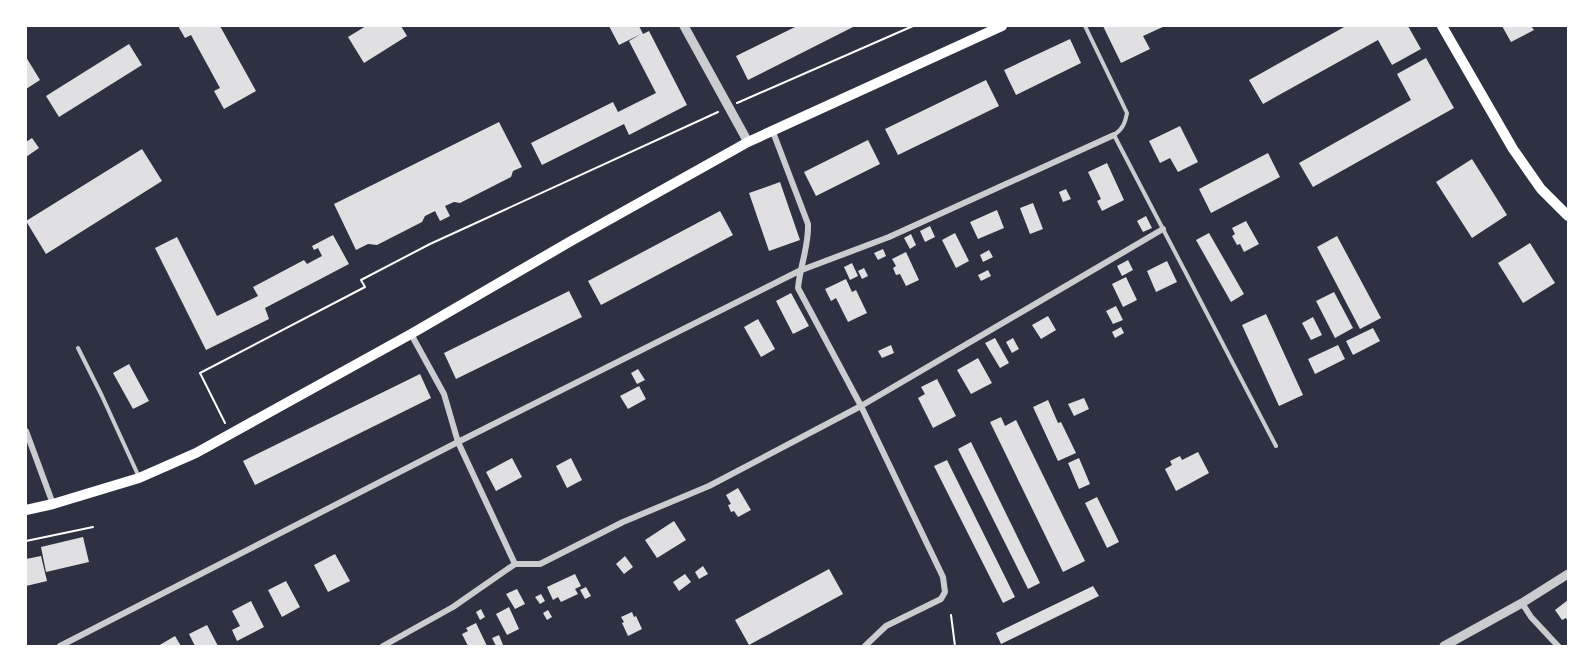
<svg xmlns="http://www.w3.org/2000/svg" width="1594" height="672" font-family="'Golos Text',sans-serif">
<rect width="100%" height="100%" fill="#2d3142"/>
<path fill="#e0e0e3" d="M178,26H220L256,91L224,109L214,91L220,88L191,35L185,38Z
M366,26H401L407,36L364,63L348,37Z
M609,26H639L643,34L649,31L687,105L629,135L624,124L542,165L531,143L613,102L618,112L656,93L629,41L641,34L619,45Z
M797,26H855L748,80L736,56Z
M1103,26H1165L1143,36L1150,49L1121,63Z
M1346,26H1408L1421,49L1392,65L1378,40L1263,104L1249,80Z
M1502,26H1531L1534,30L1511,42Z
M1070,39L1081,63L1016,95L1004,70Z
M129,44L142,65L59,117L46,96Z
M26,57L40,80L26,89Z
M1426,58L1454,108L1313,187L1299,163L1411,100L1397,74Z
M986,80L999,106L898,155L885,129Z
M499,122L522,167L513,171L511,177L460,203L454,202L445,206L450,216L440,221L435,211L425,216L422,222L377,245L368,244L356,250L334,204Z
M1180,126L1198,162L1178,172L1170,158L1160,163L1149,141Z
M32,138L39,148L26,157V142Z
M868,140L880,164L816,196L804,172Z
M142,149L162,181L46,254L26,221Z
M1268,153L1280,177L1211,213L1199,189Z
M1472,159L1507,215L1472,238L1436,182Z
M1107,163L1124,200L1102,211L1097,201L1101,199L1088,172Z
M780,182L800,240L769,251L749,193Z
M1066,189L1071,199L1063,202L1059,192Z
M1033,203L1043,229L1030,234L1020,208Z
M997,210L1004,228L978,239L970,222Z
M720,211L733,235L601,305L588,281Z
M1146,216L1152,228L1143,232L1137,221Z
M1246,221L1259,244L1244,252L1240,244L1237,245L1232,236L1235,234L1232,228Z
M930,226L935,237L925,242L920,231Z
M955,233L969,261L956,268L942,240Z
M1209,233L1244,294L1231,302L1196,240Z
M911,234L916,245L910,249L904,238Z
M333,235L349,264L265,308L269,319L206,350L155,248L177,237L217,316L258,296L253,287L304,260L307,264L322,256L318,248L314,250L312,246Z
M1337,236L1381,318L1360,329L1317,247Z
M1530,243L1555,283L1523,303L1498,263Z
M883,249L886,256L878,260L874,253Z
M989,250L993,257L983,262L980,255Z
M906,252L919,280L906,286L900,274L896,275L893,268L896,266L892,259Z
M1128,260L1133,270L1122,276L1117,266Z
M1167,261L1177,282L1156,292L1147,271Z
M852,263L858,276L850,280L844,267Z
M864,268L868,276L862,279L858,271Z
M988,270L991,276L981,281L978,275Z
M1126,277L1137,300L1123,307L1112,284Z
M846,279L852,292L856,290L867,313L848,322L836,298L831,301L825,289Z
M569,291L582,317L456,379L444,353Z
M1334,292L1353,328L1335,338L1316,301Z
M791,293L809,326L793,334L776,301Z
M1116,306L1123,320L1113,324L1106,311Z
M1266,314L1303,395L1279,406L1242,325Z
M1048,316L1056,330L1041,339L1032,325Z
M1313,317L1322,335L1311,340L1302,323Z
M758,319L775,349L761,357L744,327Z
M1121,327L1124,333L1115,338L1112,332Z
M1373,328L1380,341L1353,355L1346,341Z
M995,338L1009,363L1000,368L985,343Z
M1013,338L1019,349L1012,353L1006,342Z
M891,345L894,353L882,358L878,351Z
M1338,345L1345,359L1315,374L1308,359Z
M978,358L992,383L971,394L957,370Z
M129,364L149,401L133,409L113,373Z
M638,369L645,380L637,384L631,373Z
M420,374L431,398L255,485L243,461Z
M937,379L956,416L933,428L918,398L925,394L921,387Z
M639,386L646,399L628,409L620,396Z
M1084,398L1089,409L1074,416L1068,404Z
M1048,400L1058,423L1061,422L1076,453L1058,461L1033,407Z
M1001,417L1005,426L1016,420L1085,561L1063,572L990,422Z
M971,442L1040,583L1028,589L958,449Z
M1198,452L1209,473L1176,491L1165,469L1172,465L1170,461L1180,456L1182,460Z
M512,458L522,477L496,491L486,472Z
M571,458L582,480L567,488L556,466Z
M1079,458L1090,484L1079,489L1068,463Z
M947,460L1015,597L1003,603L934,466Z
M738,488L751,510L738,517L734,511L731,512L728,505L731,504L726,495Z
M1097,497L1119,542L1107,548L1085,503Z
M674,521L686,540L657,558L645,540Z
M83,537L89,562L46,572L41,547Z
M335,554L350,581L328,592L314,565Z
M41,556L47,581L26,586V559Z
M625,556L633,567L624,574L616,564Z
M703,566L708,574L699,579L695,572Z
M829,569L843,594L749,645L735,620Z
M575,574L581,586L575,589L578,594L561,602L558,597L553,600L547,587Z
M685,574L691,582L679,591L673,582Z
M286,581L300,607L282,617L268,590Z
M1093,586L1099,596L1001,644L996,633Z
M586,587L591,596L585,599L580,590Z
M517,589L525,604L515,609L506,594Z
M541,594L545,601L540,604L535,597Z
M1568,600V622L1566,618L1562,620L1555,610Z
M251,601L264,627L237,641L232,630L240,626L232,611Z
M509,607L519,629L507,635L496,614Z
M481,609L485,617L480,620L476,612Z
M548,610L552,617L547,620L543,613Z
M632,612L634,617L636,616L642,629L628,636L622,623L624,622L621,617Z
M476,623L487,646H473L472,645L468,646L462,634L468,631L466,628Z
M207,625L218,646H195L189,634Z
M499,635L503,645L496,646L492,638Z
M175,636L181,646H158Z"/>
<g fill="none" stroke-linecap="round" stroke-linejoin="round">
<path stroke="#fff" stroke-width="2" d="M737,103L913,26
M225,423L200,373L365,287L361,280L430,244L718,112
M26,541L93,527
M951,615L955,646"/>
<path stroke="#caccd0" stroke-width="4" d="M1085,26L1127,113C1125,123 1123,129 1114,135L1276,446
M78,348L102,396L139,477"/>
<path stroke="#caccd0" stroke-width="6" d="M773,132L808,224C809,246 800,266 798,288L861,406L943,577L945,592L941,599L886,626L865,646
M411,334L444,394L458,442L515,564
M26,431L53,504
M1522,603L1531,617L1558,646
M60,646L458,442L799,271L889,237L1114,135
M383,646L453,607L515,564H540L623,522L709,486L861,406L1163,229"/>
<path stroke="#caccd0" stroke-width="9" d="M684,26L748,142
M1444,646L1522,603L1568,574"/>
<path stroke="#fff" stroke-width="10" d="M1442,26L1513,149L1541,189L1568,216
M26,510L53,504L139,478L196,453L411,334L571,241L748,142L1002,26"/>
</g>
<rect width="1594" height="672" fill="none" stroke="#ffffff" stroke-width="54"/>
</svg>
